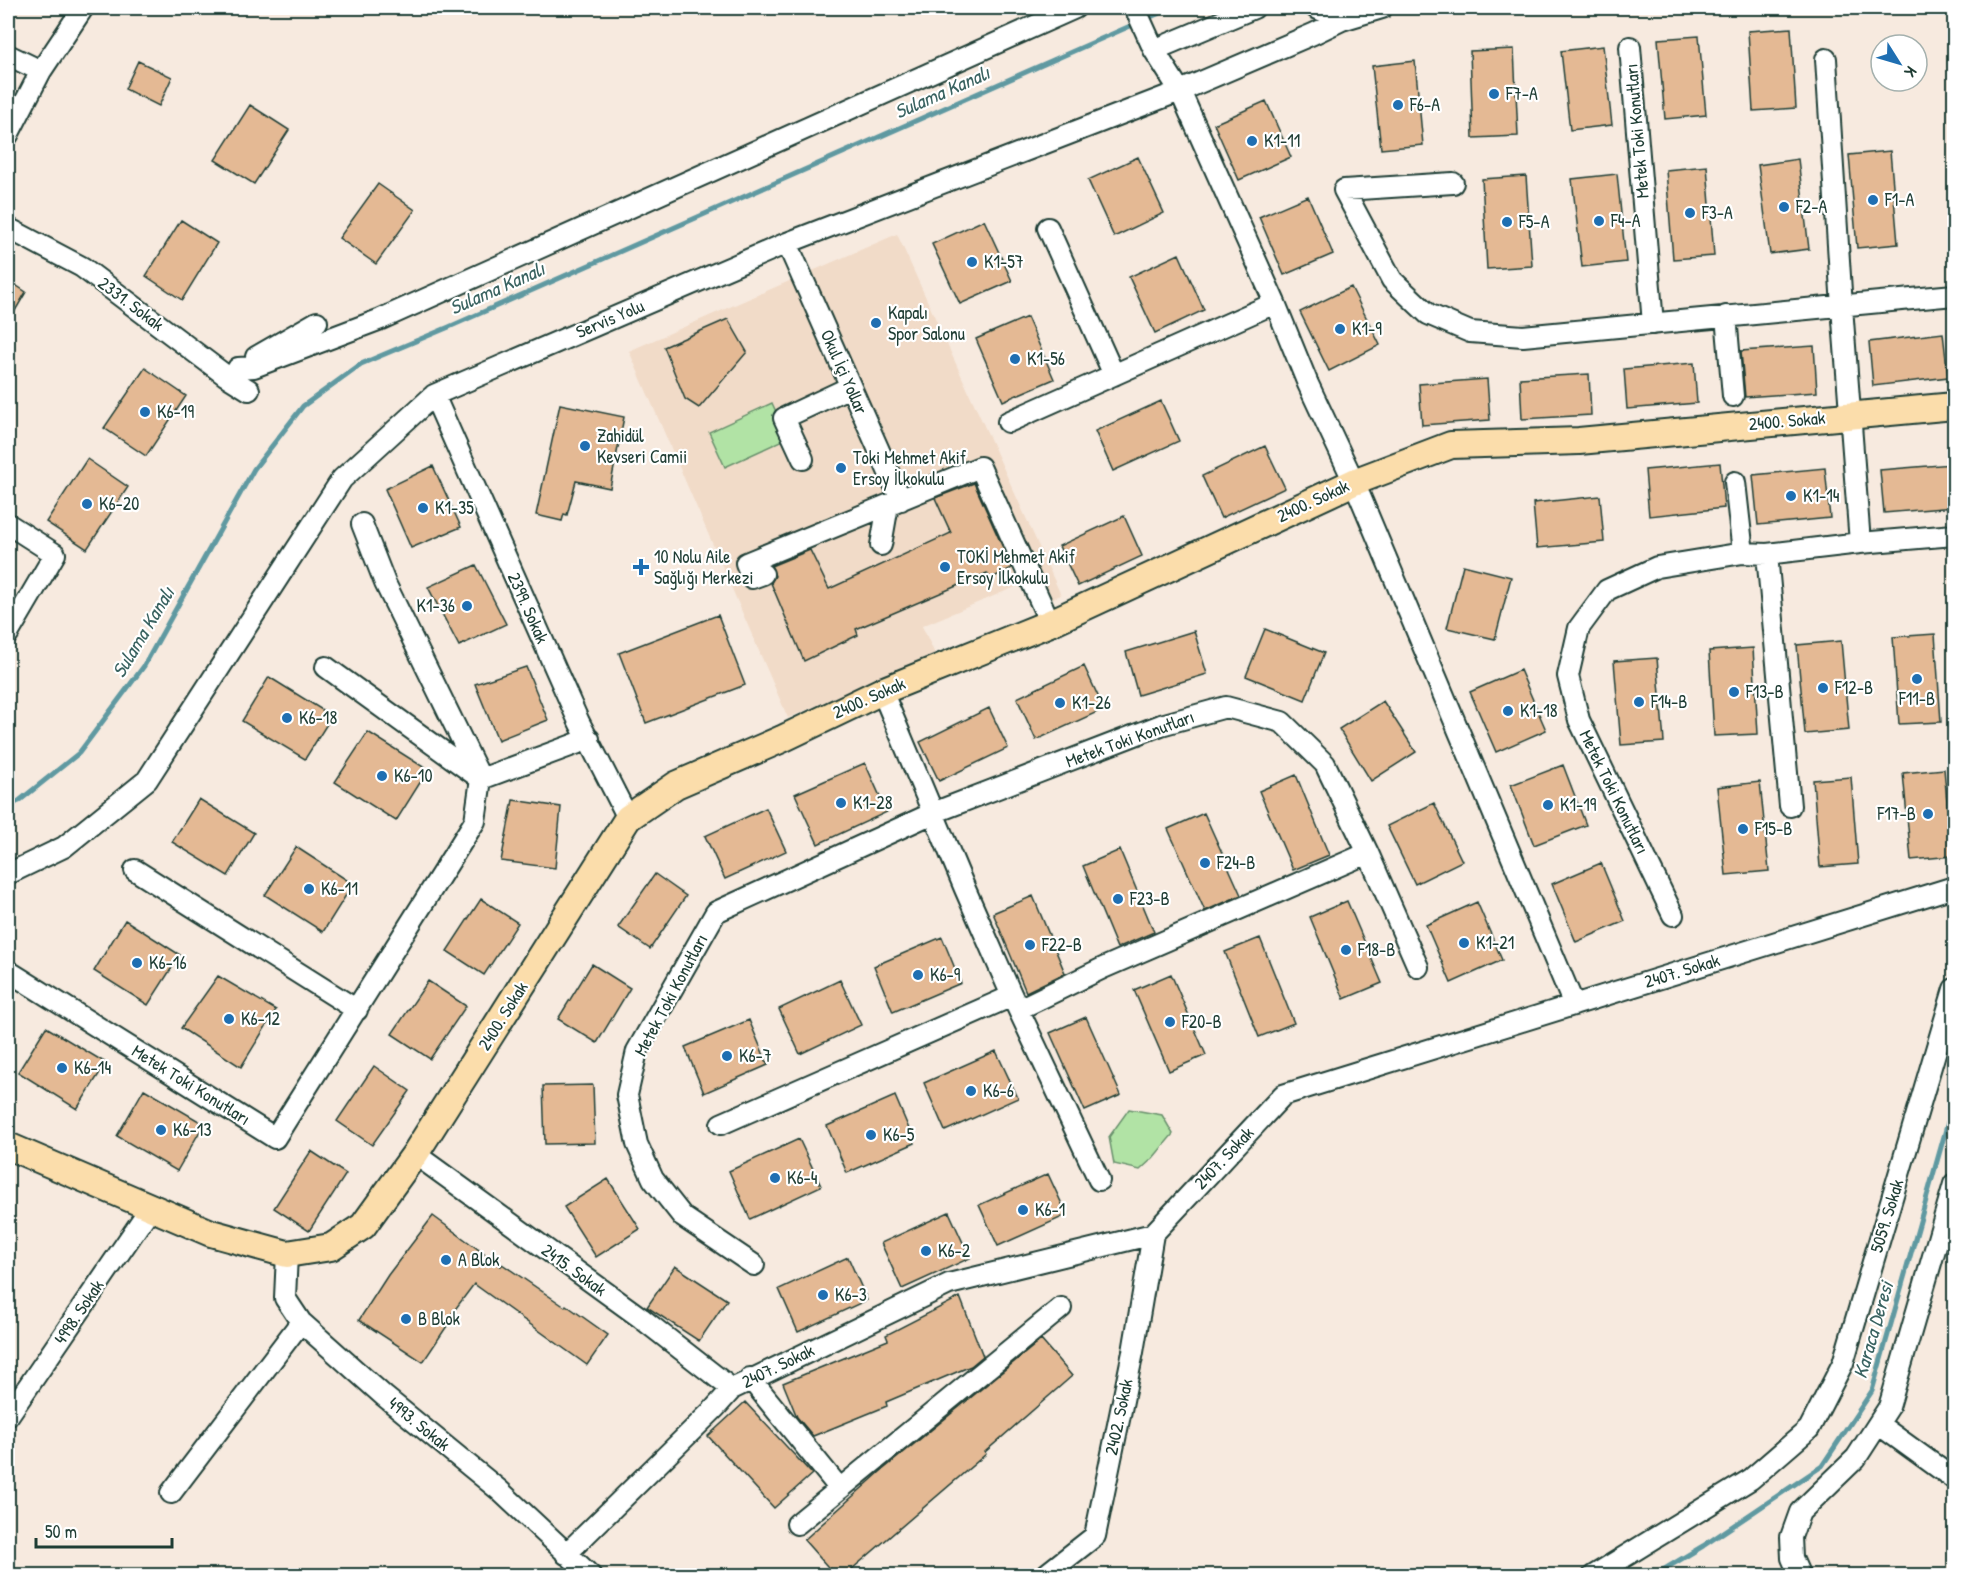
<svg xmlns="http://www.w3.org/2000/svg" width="1962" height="1583" font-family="'Patrick Hand',sans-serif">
<rect width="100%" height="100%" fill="#f7eadf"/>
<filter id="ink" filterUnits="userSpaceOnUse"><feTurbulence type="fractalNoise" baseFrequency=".0167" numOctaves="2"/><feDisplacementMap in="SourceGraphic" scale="12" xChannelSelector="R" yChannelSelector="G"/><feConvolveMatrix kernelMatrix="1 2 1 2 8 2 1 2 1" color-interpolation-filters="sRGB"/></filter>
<g filter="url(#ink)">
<path fill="#f1dbc8" d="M897,234L1061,595L1035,605L1020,585L922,626L935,654L788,718L629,351Z"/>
<path fill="#b1e3a5" stroke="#68906c" stroke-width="1.5" d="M772,403L788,438L725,467L709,432Z
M1129,1109L1162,1115L1173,1134L1153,1158L1140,1170L1114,1164L1109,1137Z"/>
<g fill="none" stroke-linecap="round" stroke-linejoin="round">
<path stroke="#5f99a1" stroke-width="5" d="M8,806L19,801L79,753L144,666L254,469L303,406L361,364L449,327L1171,8
M1653,1576L1703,1546L1822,1466L1872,1391L1954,1101"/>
</g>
<path fill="#e4b994" stroke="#1f3d34" stroke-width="1.5" d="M1791,28L1796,108L1753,111L1748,31Z
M1699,36L1706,115L1665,119L1658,39Z
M1603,46L1612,125L1570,130L1561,51Z
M1514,49L1518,136L1473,138L1470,51Z
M138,61L172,77L159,106L125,89Z
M1415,61L1423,145L1381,149L1372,66Z
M1266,101L1291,157L1239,180L1214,124Z
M250,105L289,130L254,184L215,160Z
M1890,151L1898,244L1857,248L1849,155Z
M1138,157L1164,213L1114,237L1088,180Z
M1798,159L1809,249L1770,254L1758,165Z
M1707,166L1714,256L1673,259L1666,170Z
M1617,174L1626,262L1582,267L1572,179Z
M1526,176L1532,266L1487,269L1482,179Z
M378,184L415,210L376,264L339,238Z
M1308,196L1333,254L1284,275L1259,217Z
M181,220L217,243L182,300L146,276Z
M984,220L1012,281L960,304L932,244Z
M1179,254L1204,310L1155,333L1129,277Z
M8,280L26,292L8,323Z
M1351,287L1380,345L1329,371L1300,312Z
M1027,317L1054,379L1003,401L976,339Z
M728,319L747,352L699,408L685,399L664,347Z
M1943,333L1948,377L1873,386L1869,342Z
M1814,346L1817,392L1745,397L1741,351Z
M1694,363L1697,403L1627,409L1624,369Z
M145,368L186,396L146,456L104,428Z
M1589,374L1591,415L1522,419L1520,378Z
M1487,379L1490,420L1422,425L1419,384Z
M1161,401L1179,441L1113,471L1095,431Z
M560,404L624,417L610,488L576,481L567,515L564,514L562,521L536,515Z
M1265,446L1285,488L1221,518L1202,476Z
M87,459L128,487L87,549L46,522Z
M1720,463L1724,508L1649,516L1645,470Z
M1952,464L1954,507L1884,513L1880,470Z
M433,466L461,527L411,548L385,489Z
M1825,468L1830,518L1758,525L1753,475Z
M974,483L1012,568L990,579L987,573L856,629L858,635L804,661L771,583L775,576L771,566L810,550L829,589L951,533L935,498Z
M1600,496L1604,542L1537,548L1533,503Z
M1124,516L1142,556L1078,586L1059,546Z
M476,565L506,624L459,646L428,587Z
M1463,565L1511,577L1495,639L1447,628Z
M718,615L745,685L646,723L619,653Z
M1265,629L1324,653L1305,700L1246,676Z
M1194,631L1207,674L1138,695L1126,652Z
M1935,634L1941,722L1899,724L1893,637Z
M1841,641L1849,730L1805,734L1797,645Z
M1753,648L1758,734L1714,736L1709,651Z
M1657,658L1664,742L1621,745L1614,661Z
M1084,666L1104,709L1036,740L1017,698Z
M526,667L548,720L498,740L475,684Z
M1520,670L1546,730L1496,752L1470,692Z
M269,677L332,716L305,759L242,721Z
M1383,701L1416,752L1371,781L1339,729Z
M989,708L1008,748L939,781L920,742Z
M368,732L428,770L396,821L335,782Z
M865,763L887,812L818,844L795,794Z
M1563,765L1586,825L1534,845L1511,785Z
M1944,769L1952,856L1911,860L1903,773Z
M1296,775L1329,855L1293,870L1259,791Z
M1851,777L1858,864L1820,867L1813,780Z
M1760,782L1769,871L1726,875L1717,787Z
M199,799L254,833L228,876L172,842Z
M513,800L561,807L555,868L501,861Z
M1434,803L1462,861L1415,884L1387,826Z
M766,808L786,851L725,879L705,836Z
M1204,813L1241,895L1205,911L1168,829Z
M296,847L353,884L323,932L265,895Z
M1120,850L1154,932L1117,948L1083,866Z
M1601,863L1625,921L1576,942L1552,884Z
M655,874L686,896L650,949L618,927Z
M1033,896L1065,973L1026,992L993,913Z
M481,899L518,923L484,975L447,951Z
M1347,901L1382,983L1344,999L1310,917Z
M1477,902L1502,960L1451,983L1426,925Z
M125,920L180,955L148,1005L94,971Z
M942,937L961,983L893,1012L874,966Z
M1260,938L1294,1023L1259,1037L1225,952Z
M592,964L630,988L597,1043L558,1019Z
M1171,974L1206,1055L1169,1071L1134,990Z
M218,976L276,1010L241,1067L181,1028Z
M840,980L861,1025L800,1054L779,1009Z
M428,981L466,1006L430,1059L392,1034Z
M1086,1017L1121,1095L1085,1111L1050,1033Z
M749,1020L768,1065L704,1093L685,1047Z
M46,1027L106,1063L77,1109L18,1072Z
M996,1051L1018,1098L945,1131L924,1083Z
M374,1066L410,1091L372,1145L337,1121Z
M593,1085L595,1143L545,1144L543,1086Z
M144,1089L204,1124L177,1171L117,1136Z
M895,1096L915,1143L847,1173L827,1126Z
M799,1139L821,1186L750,1219L729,1171Z
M311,1151L346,1174L309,1231L274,1208Z
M1048,1174L1067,1215L998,1246L979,1205Z
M608,1179L640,1229L596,1257L564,1207Z
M949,1212L970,1258L902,1289L881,1243Z
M433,1216L501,1266L502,1264L565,1307L566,1305L608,1335L587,1365L474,1284L450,1316L453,1317L423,1362L359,1320L388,1275Z
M848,1257L867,1300L798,1332L779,1289Z
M675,1266L727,1300L699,1341L647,1307Z
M960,1297L983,1356L971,1366L886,1402L887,1406L813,1436L797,1417L783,1383L888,1340L886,1335Z
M1041,1340L1072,1376L985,1452L986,1454L845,1575H835L804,1540L880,1472Z
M745,1402L812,1474L774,1508L708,1436Z"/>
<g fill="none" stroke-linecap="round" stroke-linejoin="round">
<defs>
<path id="minor" d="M1135,8L1154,50L1180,91L1275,303L1308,384L1354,482L1574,1005
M1316,8L1342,20
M1630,47L1653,324
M1154,50L1254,8
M8,55L41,71
M1826,59L1842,307L1860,543
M8,135L41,71L83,8
M1453,183L1344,190L1392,280L1428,314L1470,332L1523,336L1954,295
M8,228L82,267L225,375L249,390
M1048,228L1114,375
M787,243L901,500
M1726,316L1733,396
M256,357L317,322
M238,368L254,367L381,319L1075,8
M434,395L579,722L628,818
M1008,422L1275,303
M803,459L784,418L850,387
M1735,482L1743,553
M8,524L55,554L8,634
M881,545L888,505
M1767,554L1790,806
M763,574L752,578L746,563L980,467L1050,623
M326,667L481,779L589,739
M882,691L965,889L1012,996L1099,1180
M135,870L357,1010
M8,874L64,847L147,780L342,479L434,395L787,243L1180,91L1313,34L1342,20L1382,8
M1673,915L1579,720L1568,676L1579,628L1607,590L1657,567L1743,553L1767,554L1860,543L1954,535
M8,971L275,1138L475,821L481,779L385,583L362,524
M1019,1009L1103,968L1368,853
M721,1124L1012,996
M415,1154L641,1318L732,1389
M287,1254L285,1298L301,1322L384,1396L499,1490L591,1576
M754,1265L683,1217L653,1179L637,1144L627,1095L637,1051L716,912L933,813L1161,725L1226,707L1282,722L1325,764L1368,853L1418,967
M750,1378L840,1489
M8,1416L151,1207
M1878,1424L1954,1479
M171,1493L301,1322
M797,1524L1061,1308
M566,1554L715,1408L732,1389L949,1284L1153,1234L1283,1095L1954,887
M1044,1576L1095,1536L1133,1352L1153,1234
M1593,1576L1751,1479L1809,1429L1843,1363L1954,989
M1800,1576L1792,1558L1791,1537L1800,1512L1856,1458L1889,1407L1954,1184"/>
<path id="major" d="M8,1146L211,1233L287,1254L331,1247L363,1226L415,1154L628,818L676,785L782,739L882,691L1050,623L1354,482L1451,445L1579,441L1954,406"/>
</defs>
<use href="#minor" stroke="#1f3d34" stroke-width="24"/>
<use href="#major" stroke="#1f3d34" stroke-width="30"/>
<use href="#minor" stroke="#fff" stroke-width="20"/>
<use href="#major" stroke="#fbddab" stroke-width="26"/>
</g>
</g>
<g fill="#1f6fb2" stroke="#fff" stroke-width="2">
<circle cx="1494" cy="94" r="6"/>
<circle cx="1398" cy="105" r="6"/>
<circle cx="1252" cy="141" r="6"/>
<circle cx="1873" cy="200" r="6"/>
<circle cx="1784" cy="207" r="6"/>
<circle cx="1690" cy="213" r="6"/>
<circle cx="1599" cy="221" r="6"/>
<circle cx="1507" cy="222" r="6"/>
<circle cx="972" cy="262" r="6"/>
<circle cx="876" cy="323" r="6"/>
<circle cx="1340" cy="329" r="6"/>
<circle cx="1015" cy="359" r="6"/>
<circle cx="145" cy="412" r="6"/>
<circle cx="585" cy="446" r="6"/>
<circle cx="841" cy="468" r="6"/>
<circle cx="1791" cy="496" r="6"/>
<circle cx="87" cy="504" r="6"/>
<circle cx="423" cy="508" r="6"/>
<path d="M638 558h6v6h6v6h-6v6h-6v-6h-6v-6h6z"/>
<circle cx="945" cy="567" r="6"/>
<circle cx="467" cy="606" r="6"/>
<circle cx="1917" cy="679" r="6"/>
<circle cx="1823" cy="688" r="6"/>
<circle cx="1734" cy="692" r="6"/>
<circle cx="1639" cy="702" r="6"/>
<circle cx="1060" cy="703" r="6"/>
<circle cx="1508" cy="711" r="6"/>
<circle cx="287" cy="718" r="6"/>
<circle cx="382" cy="776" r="6"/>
<circle cx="841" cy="803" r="6"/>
<circle cx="1548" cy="805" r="6"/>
<circle cx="1928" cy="814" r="6"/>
<circle cx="1743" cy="829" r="6"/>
<circle cx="1205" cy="863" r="6"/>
<circle cx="309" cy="889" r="6"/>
<circle cx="1118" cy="899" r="6"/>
<circle cx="1464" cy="943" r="6"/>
<circle cx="1030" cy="945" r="6"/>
<circle cx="1346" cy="950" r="6"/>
<circle cx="137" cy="963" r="6"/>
<circle cx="918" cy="975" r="6"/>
<circle cx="229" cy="1019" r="6"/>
<circle cx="1170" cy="1022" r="6"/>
<circle cx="727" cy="1056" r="6"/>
<circle cx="62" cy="1068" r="6"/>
<circle cx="971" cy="1091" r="6"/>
<circle cx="161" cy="1130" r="6"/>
<circle cx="871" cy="1135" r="6"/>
<circle cx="775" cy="1178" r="6"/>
<circle cx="1023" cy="1210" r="6"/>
<circle cx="926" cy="1251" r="6"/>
<circle cx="446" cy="1260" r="6"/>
<circle cx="823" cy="1295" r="6"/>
<circle cx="406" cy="1319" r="6"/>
</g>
<g text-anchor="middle" stroke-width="4.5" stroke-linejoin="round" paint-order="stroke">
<g font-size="18" fill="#1f3d34" stroke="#fff" text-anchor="start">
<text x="1506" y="100">F7-A</text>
<text x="1410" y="111">F6-A</text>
<text x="1264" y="147">K1-11</text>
<text x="1885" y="206">F1-A</text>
<text x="1796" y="213">F2-A</text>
<text x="1702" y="219">F3-A</text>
<text x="1611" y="227">F4-A</text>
<text x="1519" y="228">F5-A</text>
<text x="984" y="268">K1-57</text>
<text x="888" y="319">Kapalı<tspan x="888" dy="21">Spor Salonu</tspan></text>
<text x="1352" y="335">K1-9</text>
<text x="1027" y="365">K1-56</text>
<text x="157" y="418">K6-19</text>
<text x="597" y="442">Zahidül<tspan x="597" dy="21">Kevseri Camii</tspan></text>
<text x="853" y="464">Toki Mehmet Akif<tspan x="853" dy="21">Ersoy İlkokulu</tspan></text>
<text x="1803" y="502">K1-14</text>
<text x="99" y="510">K6-20</text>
<text x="435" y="514">K1-35</text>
<text x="654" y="563">10 Nolu Aile<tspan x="654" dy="21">Sağlığı Merkezi</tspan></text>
<text x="957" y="563">TOKİ Mehmet Akif<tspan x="957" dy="21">Ersoy İlkokulu</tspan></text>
<text x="455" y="612" text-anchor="end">K1-36</text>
<text x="1835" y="694">F12-B</text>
<text x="1746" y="698">F13-B</text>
<text x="1917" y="705" text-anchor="middle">F11-B</text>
<text x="1651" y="708">F14-B</text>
<text x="1072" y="709">K1-26</text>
<text x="1520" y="717">K1-18</text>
<text x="299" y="724">K6-18</text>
<text x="394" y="782">K6-10</text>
<text x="853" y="809">K1-28</text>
<text x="1560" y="811">K1-19</text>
<text x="1916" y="820" text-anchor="end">F17-B</text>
<text x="1755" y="835">F15-B</text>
<text x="1217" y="869">F24-B</text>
<text x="321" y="895">K6-11</text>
<text x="1130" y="905">F23-B</text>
<text x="1476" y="949">K1-21</text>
<text x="1042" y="951">F22-B</text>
<text x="1358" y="956">F18-B</text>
<text x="149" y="969">K6-16</text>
<text x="930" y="981">K6-9</text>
<text x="241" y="1025">K6-12</text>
<text x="1182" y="1028">F20-B</text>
<text x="739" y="1062">K6-7</text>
<text x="74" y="1074">K6-14</text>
<text x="983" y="1097">K6-6</text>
<text x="173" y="1136">K6-13</text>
<text x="883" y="1141">K6-5</text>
<text x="787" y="1184">K6-4</text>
<text x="1035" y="1216">K6-1</text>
<text x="938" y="1257">K6-2</text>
<text x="458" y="1266">A Blok</text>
<text x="835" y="1301">K6-3</text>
<text x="418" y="1325">B Blok</text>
</g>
<g font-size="18" fill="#1f3d34" stroke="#fff">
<text transform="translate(1637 131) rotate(-95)" y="6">Metek Toki Konutları</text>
<text transform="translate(131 304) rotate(37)" y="6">2331. Sokak</text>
<text transform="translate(610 319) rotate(-23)" y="6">Servis Yolu</text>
<text transform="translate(844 372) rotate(66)" y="6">Okul İçi Yollar</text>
<text transform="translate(1787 421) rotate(-5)" y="6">2400. Sokak</text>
<text transform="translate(1313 501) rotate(-25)" y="6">2400. Sokak</text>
<text transform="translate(528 608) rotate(66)" y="6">2399. Sokak</text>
<text transform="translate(869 698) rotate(-24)" y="6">2400. Sokak</text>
<text transform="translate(1130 739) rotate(-20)" y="6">Metek Toki Konutları</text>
<text transform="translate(1614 792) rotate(64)" y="6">Metek Toki Konutları</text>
<text transform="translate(1682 971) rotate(-17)" y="6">2407. Sokak</text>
<text transform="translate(671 995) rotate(-62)" y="6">Metek Toki Konutları</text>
<text transform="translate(503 1016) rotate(-58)" y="6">2400. Sokak</text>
<text transform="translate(191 1085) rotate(32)" y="6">Metek Toki Konutları</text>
<text transform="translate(1224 1158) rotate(-47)" y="6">2407. Sokak</text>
<text transform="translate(1887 1216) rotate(-73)" y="6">5059. Sokak</text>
<text transform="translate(574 1270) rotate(36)" y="6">2415. Sokak</text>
<text transform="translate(79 1312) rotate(-56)" y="6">4998. Sokak</text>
<text transform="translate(778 1366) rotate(-26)" y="6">2407. Sokak</text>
<text transform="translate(1119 1417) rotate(-78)" y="6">2402. Sokak</text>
<text transform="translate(419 1424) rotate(39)" y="6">4993. Sokak</text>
</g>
<g font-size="20" font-style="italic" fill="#3a6361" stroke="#fff">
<text transform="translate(942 92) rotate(-24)" y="7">Sulama Kanalı</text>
<text transform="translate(497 288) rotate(-24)" y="7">Sulama Kanalı</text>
<text transform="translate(143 632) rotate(-59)" y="7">Sulama Kanalı</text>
<text transform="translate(1873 1330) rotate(-74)" y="7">Karaca Deresi</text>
</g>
</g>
<rect width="1962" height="1583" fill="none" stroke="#fff" stroke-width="30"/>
<rect x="15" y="15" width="1932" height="1553" fill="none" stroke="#1f3d34" stroke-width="2" filter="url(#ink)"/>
<g transform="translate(1899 63) rotate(127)"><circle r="28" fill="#ffffff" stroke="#a5b1ae" stroke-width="1.5"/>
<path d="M0-4.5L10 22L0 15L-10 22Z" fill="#1f6fb2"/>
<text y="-9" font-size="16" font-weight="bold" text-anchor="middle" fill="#1f3d34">K</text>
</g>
<path d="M36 1538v9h136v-9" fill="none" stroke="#1f3d34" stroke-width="3"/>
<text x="45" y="1538" font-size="18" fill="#1f3d34" stroke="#ffffff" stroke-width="4.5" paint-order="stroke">50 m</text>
</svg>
